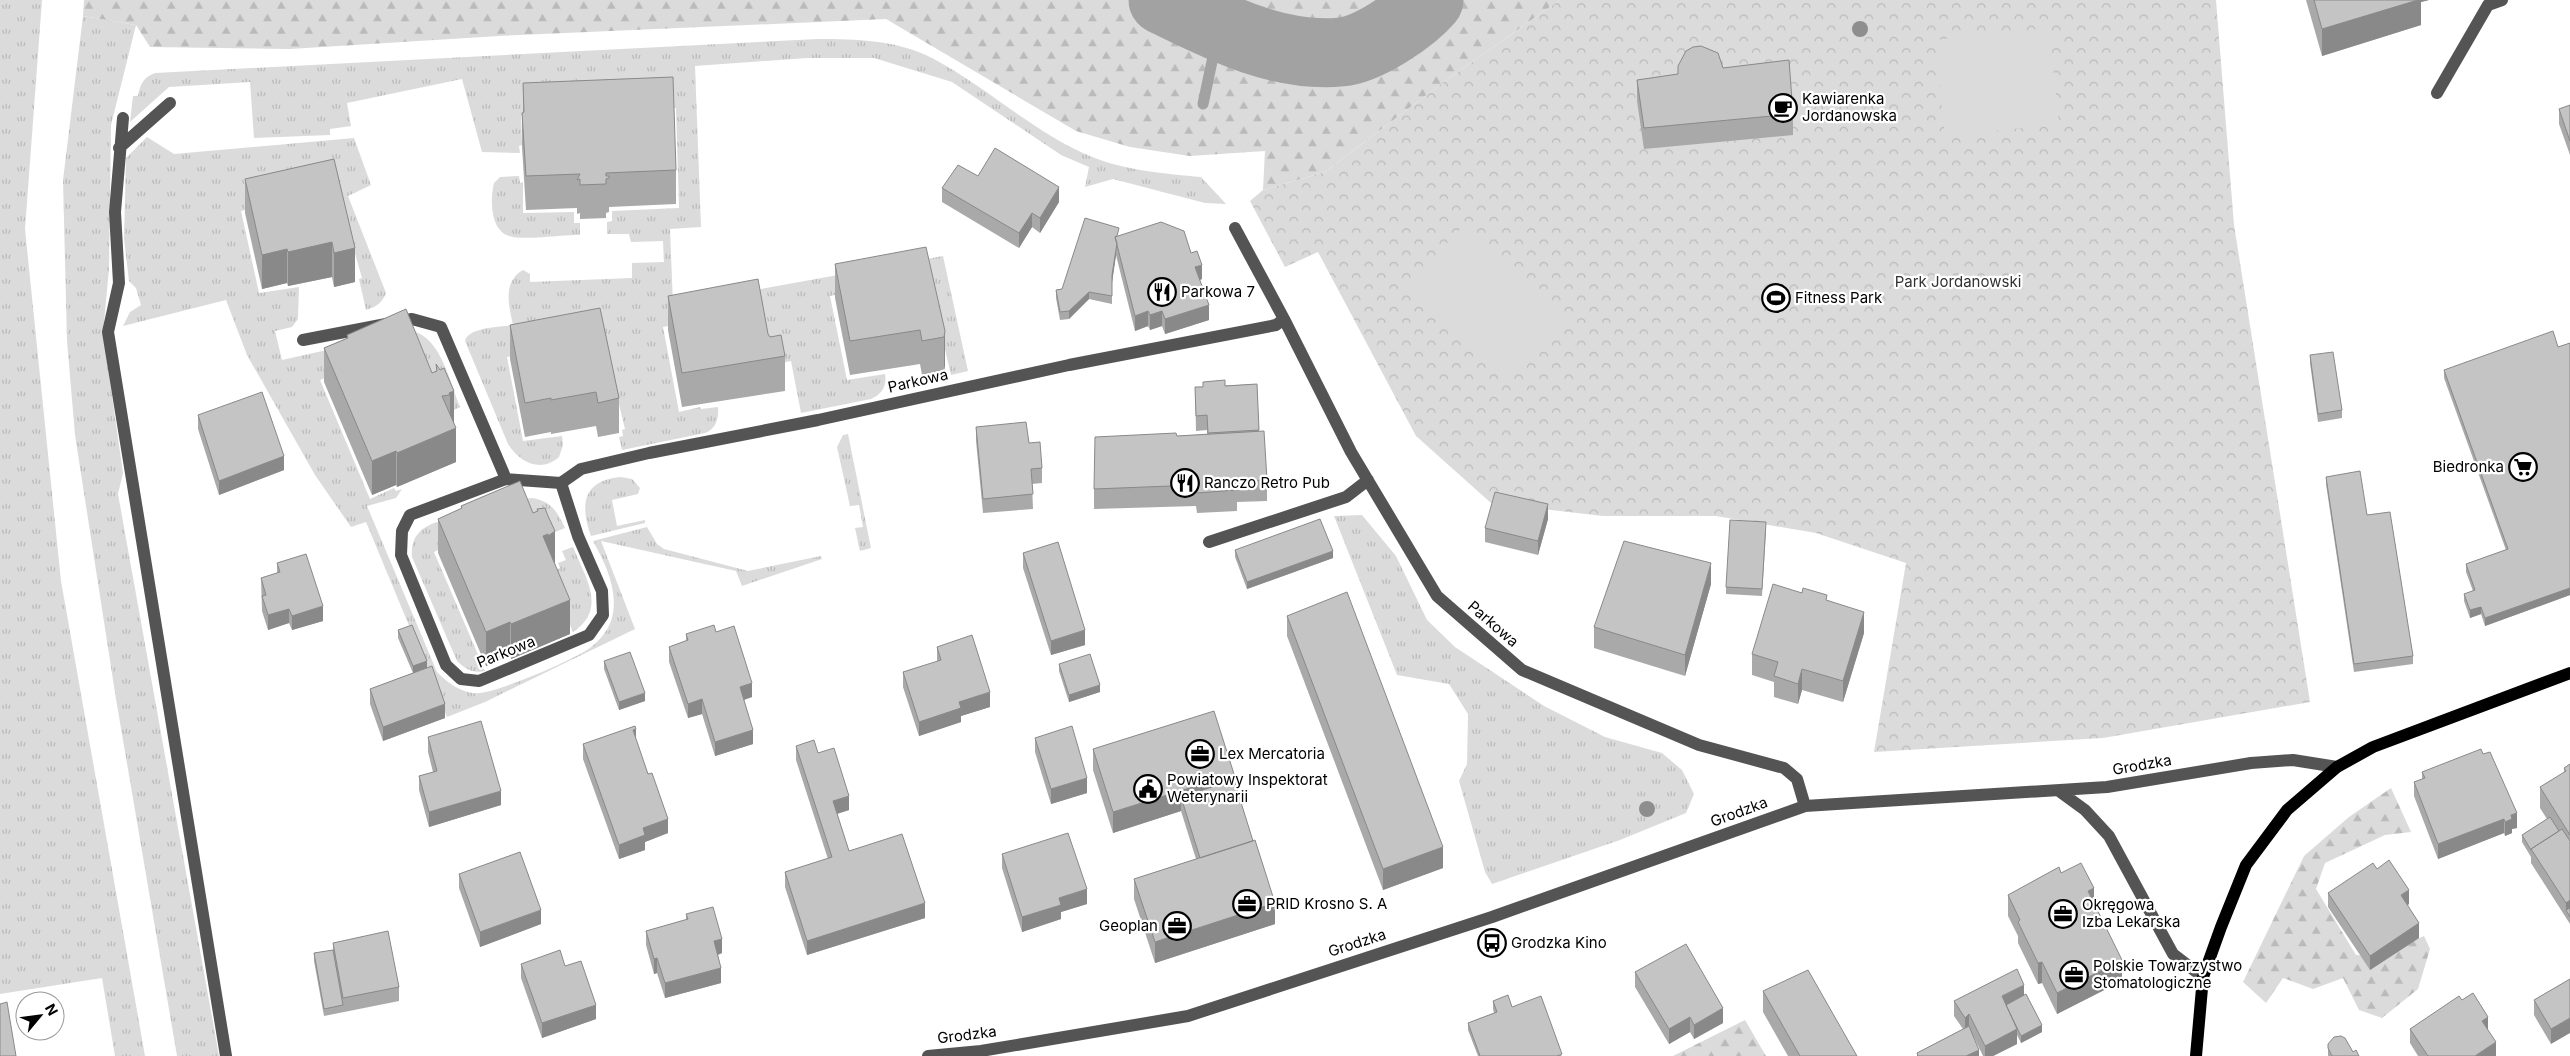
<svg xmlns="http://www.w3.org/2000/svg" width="2570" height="1056" font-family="Inter,sans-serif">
<defs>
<pattern id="grass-tufts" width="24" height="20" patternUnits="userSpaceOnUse" patternTransform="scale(1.25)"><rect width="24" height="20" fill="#dbdbdb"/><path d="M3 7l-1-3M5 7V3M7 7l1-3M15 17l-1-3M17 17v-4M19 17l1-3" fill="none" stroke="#bababa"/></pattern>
<pattern id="forest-firs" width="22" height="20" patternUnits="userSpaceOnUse" patternTransform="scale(1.25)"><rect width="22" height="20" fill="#dbdbdb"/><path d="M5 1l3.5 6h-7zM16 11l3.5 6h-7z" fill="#bababa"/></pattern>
<pattern id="park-crowns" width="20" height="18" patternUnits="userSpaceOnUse" patternTransform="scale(1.25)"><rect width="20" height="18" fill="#dbdbdb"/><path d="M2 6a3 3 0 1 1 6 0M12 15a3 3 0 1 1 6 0" fill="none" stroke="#bababa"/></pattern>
</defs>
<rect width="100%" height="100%" fill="#fff"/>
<path fill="url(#grass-tufts)" d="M0,0H42L25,229L61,581L145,1056H115L102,978L0,994Z
M83,16L136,25L111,125L109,269L103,333L123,473L118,494L219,1056H177L116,699L75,435L67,341L63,180Z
M817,39C856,39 897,40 932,58C987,87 1033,132 1090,156C1122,170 1167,174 1201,177L1226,204L1205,203L1113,179L1085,187L1089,167L1061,155L952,82L874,58H807L695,66L701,227L670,229L673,305L943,256L968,371L951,375L928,277L830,296L847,380L885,374C887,386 882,394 871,399L801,413L791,361L772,365L761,309L663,327L679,412L700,407L701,409L718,407C719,418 716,429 705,433L622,450L619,437L623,436L622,430L625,429L603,339L507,357L523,441L562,436L563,445L559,457C541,473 520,463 508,444L465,341C468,327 500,327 513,325C509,306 502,282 523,270L530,274V282L632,278V263L664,262L663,241L631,242L629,234H607V222L612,221V211L679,208L676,108L521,115L522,145L519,146L520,153L482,152L462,79L347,103L351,126L330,129V135L254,138L250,82L169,87L130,122L133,96H138C140,84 144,77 155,73Z
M147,137L174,154L354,138L371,185L348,196L386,293C382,303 376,307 366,310L359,279L362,278L337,190L241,211L259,293L299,287L298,319L292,327L275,331L282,360L412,331C441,337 450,383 460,407L452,411L445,395L437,398L344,370L320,380L370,499L394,488L396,491L402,489L396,498L367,506L437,672C447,682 458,691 473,693C492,696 573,660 590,648C599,641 607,632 611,621C620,594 606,564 593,541L647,527L657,544L664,549L748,571L821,556L822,559L742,586L736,571L601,541L635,629L485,702L447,717L366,522L351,527L315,475L247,355L226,300L123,326L130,312L141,305L136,288L129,281L124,239L126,158Z
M519,176L520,183L523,182V213L574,212V223H580V235C562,234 524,241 509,236C490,230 490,199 494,183L500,177Z
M848,434L871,548L860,551L855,528L863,527L859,505L850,506L837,447L843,435Z
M621,477L632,479L640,488L638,494L612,500L617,526L645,520V523L591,536C580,506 582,480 621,477Z
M532,498C551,501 557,511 565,528L533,541L524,499Z
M1362,515L1396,556L1427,620L1455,647L1544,706L1605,737L1662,753L1682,770L1694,794L1686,813L1620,840L1492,884L1485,872L1459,781L1467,764L1468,714L1449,684L1397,675L1334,516Z
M444,520L458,541L434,552L485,671C473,674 464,668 457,661L412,557C410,534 424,525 444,520Z
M573,547C585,577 608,609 573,632L548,573L560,568L558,563L566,560L562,551Z"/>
<path fill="url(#forest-firs)" d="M84,0H1560L1445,81L1325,172L1263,190L1265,151L1190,156L1130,147L1076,131L886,19L499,36L290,49L150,47L136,25L83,16Z
M2391,788L2411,832L2385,835L2325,863L2316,889L2356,955L2380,956L2424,936L2430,949L2418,989L2382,1018L2359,1010L2343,978L2313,989L2283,978L2266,1003L2243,982L2304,856L2349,817Z
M1745,1020L1766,1056H1673Z"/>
<path fill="url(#park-crowns)" d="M1560,0H2216L2234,225L2310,702L2103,738L1874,752L1906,563L1816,533L1716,516H1603L1491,503L1416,436L1318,252L1285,267L1250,201L1263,190L1325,172L1445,81Z"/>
<path fill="#dbdbdb" d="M2049,28L2059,124L1945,136L1935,40Z
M1463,226L1567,318L1508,382L1405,288Z"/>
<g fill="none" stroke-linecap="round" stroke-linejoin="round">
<path stroke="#a2a2a2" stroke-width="11" d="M1203,104L1214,52L1226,30"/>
<path stroke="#a2a2a2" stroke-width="69" d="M1163,0C1218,27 1278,58 1341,52C1367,50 1412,20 1429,0"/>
<path stroke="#545454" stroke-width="12" d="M2437,93L2488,5L2502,0
M123,118L115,212L119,283L108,332L226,1056
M119,148L170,103
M1235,228L1284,319L1351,452L1437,596L1522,670L1699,745L1784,768L1797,779L1805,806
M303,340L412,319L441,327L506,479L561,483L581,469L649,453L818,420L1069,365L1276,325L1284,319
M506,479L410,515L402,531L401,555L446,665L461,679L479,681L589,635L603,615L602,591L578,536L561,483
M1209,542L1346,497L1368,480
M2059,791L2085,810L2109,836L2173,954L2203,977
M928,1056L981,1051L1188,1016L1492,917L1805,806L2107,787L2251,763L2293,760L2337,767"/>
<path stroke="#000" stroke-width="12" d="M2196,1056L2203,977L2221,927L2246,865L2287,810L2337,767L2373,747L2570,673"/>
</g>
<g fill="#8e8e8e">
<circle cx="1860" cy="29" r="8"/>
<circle cx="1647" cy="809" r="8"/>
</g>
<path fill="#a9a9a9" d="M2306,0H2429L2421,2V25L2322,56Z
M1678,66L1793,114V135L1644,149L1637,101V80L1678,74Z
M523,83L676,170V204L609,207V212L606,213V218L580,219V213L577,214V208L526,210L522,147V113H523Z
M2570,105V155L2559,124V109Z
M334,159L355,282L334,287L332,277L288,286L287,283L262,289L245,213V179Z
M978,176L1059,202L1040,233L1032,227L1019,248L942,202V188Z
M1118,236L1191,253L1202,279L1200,280L1209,320L1165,334L1162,326L1150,330L1148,326L1135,331L1116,255L1112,282V304L1089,299L1069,319L1060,320L1056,298V290L1062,289Z
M835,264L945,331V365L944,371L922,375L920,364L850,375L835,298Z
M668,296L768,334L785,356V391L682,407L668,330Z
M510,325L619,398V433L598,437L596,426L551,434V432L525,437L510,359Z
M347,335L432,373L436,371V364L454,391V424L456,462L397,487L396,485L372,495L324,382V348L347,338Z
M2570,343V595L2485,626L2481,614L2470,618L2464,601V594L2473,591L2466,572V564L2506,550L2444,378V370L2558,347Z
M2310,355L2342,410V418L2318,422L2310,363Z
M1257,384L1259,432L1267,480V501L1237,502V511L1197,513L1196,506L1094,509V489L1177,436L1207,434V430L1196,431L1195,387Z
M198,415L284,470L219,495L198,429Z
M976,427L1029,443L1042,468V483L1032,484L1033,509L983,513L976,441Z
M2326,477L2413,656V664L2354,672L2326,484Z
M461,506L533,513L537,511V509L545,508L555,564L570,634L511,659L510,656L486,666L438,553V519L461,509Z
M1548,519L1538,555L1485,542V528Z
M1766,530L1762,596L1726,594V587Z
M1235,550L1333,558L1247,589L1235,557Z
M1023,553L1085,645L1051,655L1023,568Z
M277,563L323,621L292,630L289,623L268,630L262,611L261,578L277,573Z
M1711,584L1685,676L1594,648V627Z
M1827,600L1864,633L1843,702L1802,690L1798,704L1774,697V682L1752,675V654Z
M1287,616L1443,868L1383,890L1287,636Z
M398,630L427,668L445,718L383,741L370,704V689L413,673L398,638Z
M716,632L752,697L744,700L753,744L715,756L702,714L688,718L669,662V647L686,641V634Z
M937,647L990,707L961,716V722L919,736L903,687V672L937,662Z
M604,661L645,701L619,710L604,669Z
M1059,664L1100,692L1069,702L1059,671Z
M428,737L501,805L429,827L419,790V776L433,772L428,752Z
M1035,738L1087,793L1051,804L1035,752Z
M636,741L668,833L645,842V850L619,859L583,759V744Z
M796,746L818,753L849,810L837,814L849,851L925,918L807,955L785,887V872L828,859L796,760Z
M1093,749L1234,780L1275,924L1155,963L1134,899V879L1196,859L1181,811L1113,833L1093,770Z
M2570,764V924L2531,863V857L2522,842V835L2547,819L2540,808V787L2564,773V768Z
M2422,772L2517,828L2512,829V833L2505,836L2504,833L2438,859L2414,796V782L2422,779Z
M1002,854L1087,904L1061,912V919L1022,932L1002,868Z
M2377,869L2409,904L2407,905L2419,938L2370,970L2328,907V893Z
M2061,873L2094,902L2122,981L2057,1014L2042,983L2038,984L2018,943V936L2008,916V895Z
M459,874L541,924L480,947L459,888Z
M686,914L722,953L718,955L721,983L665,998L657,973L654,974L646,945V931L686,920Z
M333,943L399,987V1001L324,1016L314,961V953L333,950Z
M521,964L565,966L596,1019L542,1038L521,978Z
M1635,972L1723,1023L1694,1039L1690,1032L1669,1044L1635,987Z
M2570,979L2551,1044L2534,1015V1000Z
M1763,991L1857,1056H1788L1763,1012Z
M2024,995L2042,1032L2021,1043L2017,1035V1044L1993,1056H1983L1973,1035L1979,1056H1917V1053L1963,1029L1954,1016V1001Z
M2462,1000L2488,1030L2496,1056H2418L2410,1043V1029Z
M1493,1001L1512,1007L1562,1056H1478L1468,1030V1023L1494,1013L1493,1009Z
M2328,1048L2353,1052L2359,1056H2328Z"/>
<path fill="#898989" d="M2415,0H2429L2421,2V25L2322,56V29Z
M1059,187V202L1040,233V218Z
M1032,213V227L1019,248V233Z
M332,242V277L288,286V252Z
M355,248V282L334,287V253Z
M287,249V283L262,289V255Z
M1115,252L1116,255L1112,283V275Z
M1202,265V279L1195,281V267Z
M1089,292V299L1069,319V311Z
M1209,305V320L1165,334V319Z
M1148,311V326L1135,331V316Z
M1162,311V326L1150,330V315Z
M945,331V365L944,371V337Z
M454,391V425L450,427V395L449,393Z
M456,428V462L397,487V453Z
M396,451V485L372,495V461Z
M284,456V470L219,495V481Z
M1548,504V519L1538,555V541Z
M555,531V565L548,570V536Z
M548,534V568L543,536Z
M1333,551V558L1247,589V582Z
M1711,563V584L1685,676V655Z
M2570,588V595L2485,626V618Z
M570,600V634L511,659V624Z
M323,606V621L292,630V616Z
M2481,607V614L2470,618V610Z
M289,609V623L268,630V615Z
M1864,612V633L1843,702V681Z
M510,622V656L486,666V632Z
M1085,630V645L1051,655V641Z
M427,661V668L413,674V666Z
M1802,669V690L1798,704V684Z
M752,683V697L740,701V687Z
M1100,685V692L1069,702V695Z
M990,692V707L961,716V722L919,736V722L959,702Z
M645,693V701L619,710V702Z
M702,699V714L688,718V704Z
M445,704V718L383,741V727Z
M636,729V744L633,730Z
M753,730V744L715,756V742Z
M1234,774V795L1181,797V811L1113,833V812Z
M1087,778V793L1051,804V789Z
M501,791V805L429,827V812Z
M849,796V810L833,815V801Z
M2517,813V828L2512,829V833L2505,836V822L2511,815Z
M668,819V833L645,842V850L619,859V845L643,828Z
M2504,819V833L2438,859V844Z
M1443,847V868L1383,890V869Z
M2094,888V908L2088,891Z
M1087,889V904L1061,912V919L1022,932V917L1059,898Z
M2409,890V904L2401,910V895Z
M2570,900V915L2566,910V903Z
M925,903V918L807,955V941Z
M1275,903V924L1155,963V942Z
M541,910V924L480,947V932Z
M2419,923V938L2370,970V956Z
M722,939V953L714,956V941Z
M657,958V973L654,974V959Z
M2122,960V981L2057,1014V993Z
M2042,962V983L2038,984V963Z
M721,968V983L665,998V983Z
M2024,985V1000L2007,1008L2002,996Z
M596,1005V1019L542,1038V1023Z
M1723,1008V1023L1694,1039V1025Z
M1969,1014V1029L1965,1032V1018Z
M1690,1017V1032L1669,1044V1029Z
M2488,1017V1031L2482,1021Z
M2570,1018V1033L2551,1044V1029Z
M2042,1025V1032L2021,1043V1036Z
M2017,1029V1044L1993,1056H1985V1046Z
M2496,1042V1056H2475Z
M1979,1050V1056H1966Z"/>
<path fill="#c4c4c4" stroke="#898989" d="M2314,0H2418L2322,29Z
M1701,46L1718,53L1723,68L1789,60L1793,114L1644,128L1637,80L1678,74V66L1686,51L1693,47Z
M673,77L676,170L606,173V176H609V178L606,179V184L580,185V179L577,180L580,174L526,176L522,113L524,112L523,83Z
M2570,105V141L2559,109Z
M995,148L1059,187L1040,218L1032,213L1019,233L942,188L958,165L978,176Z
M334,159L355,248L334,253L332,242L288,252L287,249L262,255L245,179Z
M1085,218L1119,228L1117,236L1115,237L1117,243L1112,275V296L1089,292L1069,311L1060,312L1056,290L1062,289Z
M1161,222L1184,231L1191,253L1197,251L1202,265L1195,267L1209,305L1165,319L1162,311L1150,315L1148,311L1135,316L1115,237Z
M926,247L945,331L944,337L922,341L920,330L850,341L835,264Z
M758,279L768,334L770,337L781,335L785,356L682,373L668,296Z
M600,308L619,398L598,403L596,392L551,400V398L525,403L510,325Z
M406,309L432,373L437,371L436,364L440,370L444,368L454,391L449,393L450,395L442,396L456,428L397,453L396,451L372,461L324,348L348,338L347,335Z
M2553,331L2558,347L2570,343V588L2485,618L2481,607L2470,610L2464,594L2475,590L2466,564L2508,549L2444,370Z
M2333,352L2342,410L2318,414L2310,355Z
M1225,380V386L1257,384L1259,430L1208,433L1207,415L1196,416L1195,387H1203V382Z
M262,392L284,456L219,481L198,415Z
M1026,422L1029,443L1040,442L1042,468L1031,469L1033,494L983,499L976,427Z
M1264,431L1267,480L1236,481L1237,490L1197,493L1196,485L1094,489L1095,437L1176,433L1177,436Z
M2360,471L2367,515L2390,512L2413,656L2354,664L2326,477Z
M520,481L533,513L538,511L537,509L545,508L548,516L555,531L548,536V534L543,536L570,600L511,624L510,622L486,632L438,519L462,508L461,506Z
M1495,492L1548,504L1538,541L1485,528Z
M1320,519L1333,551L1247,582L1235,550Z
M1730,520L1766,522L1762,589L1726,587Z
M1624,541L1711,563L1685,655L1594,627Z
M1058,542L1085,630L1051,641L1023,553Z
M306,554L323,606L292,616L289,609L268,615L262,596L266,595L261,578L280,572L277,563Z
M1773,584L1802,593L1803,588L1827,595L1826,600L1864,612L1843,681L1802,669L1798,684L1774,676L1778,662L1752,654Z
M1347,592L1443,847L1383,869L1287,616Z
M412,625L427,661L413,666L398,630Z
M714,625L716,632L734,626L752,683L740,687L753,730L715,742L702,699L688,704L669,647L688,640L686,634Z
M972,635L990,692L959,702L961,708L919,722L903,672L941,660L937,647Z
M630,652L645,693L619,702L604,661Z
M1090,654L1100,685L1069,695L1059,664Z
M432,666L445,704L383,727L370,689Z
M1214,711L1234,774L1113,812L1093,749Z
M481,721L501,791L429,812L419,776L437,771L428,737Z
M635,726L636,729L633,730L648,774L652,773L668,819L643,828L645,835L619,845L583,744Z
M1072,726L1087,778L1051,789L1035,738Z
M814,740L818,753L834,748L849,796L833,801L849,851L902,834L925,903L807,941L785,872L832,857L796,746Z
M2481,749L2483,754L2490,752L2517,813L2511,815L2512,819L2505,822L2504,819L2438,844L2414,782L2425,778L2422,772Z
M2570,764V835L2540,787L2566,771L2564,768Z
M1234,780L1253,841L1200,858L1181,797Z
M2550,817L2559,831L2531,849V850L2522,835Z
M2562,829L2570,841V900L2566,903L2531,849Z
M1068,833L1087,889L1059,898L1061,905L1022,917L1002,854Z
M1255,840L1275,903L1155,942L1134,879Z
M520,852L541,910L480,932L459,874Z
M2389,860L2409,890L2401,895L2419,923L2370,956L2328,893L2373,863L2377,869Z
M2081,863L2094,888L2088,891L2122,960L2057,993L2042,962L2038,963L2018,922L2020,920L2008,895L2059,867L2061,873Z
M713,907L722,939L714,941L721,968L665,983L657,958L654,959L646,931L688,919L686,914Z
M2570,908V917L2566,910Z
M388,931L399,987L343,998L333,943Z
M1686,944L1723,1008L1694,1025L1690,1017L1669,1029L1635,972Z
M333,950L343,1005L324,1009L314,953Z
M560,950L565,966L581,961L596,1005L542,1023L521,964Z
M2017,969L2024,985L2002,996L2017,1029L1985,1046L1969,1014L1965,1018L1954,1001Z
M1808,970L1857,1056H1800L1763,991Z
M2570,979V1018L2551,1029L2534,1000Z
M2473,993L2488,1017L2482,1021L2496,1042L2475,1056H2428L2410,1029L2459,996L2462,1000Z
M2026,994L2042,1025L2021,1036L2006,1005Z
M1508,995L1512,1007L1541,996L1562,1054L1557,1056H1480L1468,1023L1497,1012L1493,1001Z
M7,1002L16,1056H0V1004Z
M1969,1026L1979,1050L1966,1056H1918L1917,1053Z
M2341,1036L2345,1038L2353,1052L2356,1050L2359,1056H2332L2328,1048V1044L2334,1037Z"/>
<defs>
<symbol id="cafe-ring" viewBox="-11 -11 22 22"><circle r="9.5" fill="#fff" stroke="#000" stroke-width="1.5"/><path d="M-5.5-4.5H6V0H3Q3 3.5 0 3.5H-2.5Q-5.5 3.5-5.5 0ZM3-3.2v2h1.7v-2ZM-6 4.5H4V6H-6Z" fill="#000"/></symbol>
<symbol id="restaurant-ring" viewBox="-11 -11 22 22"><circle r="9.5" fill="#fff" stroke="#000" stroke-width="1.5"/><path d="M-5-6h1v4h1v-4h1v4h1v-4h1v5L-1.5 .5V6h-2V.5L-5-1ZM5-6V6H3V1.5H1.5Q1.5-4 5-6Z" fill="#000"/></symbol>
<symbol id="stadium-ring" viewBox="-11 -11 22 22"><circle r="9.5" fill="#fff" stroke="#000" stroke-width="1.5"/><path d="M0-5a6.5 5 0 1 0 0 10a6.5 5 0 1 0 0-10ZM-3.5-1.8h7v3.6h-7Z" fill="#000"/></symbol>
<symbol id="supermarket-ring" viewBox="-11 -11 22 22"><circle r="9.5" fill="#fff" stroke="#000" stroke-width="1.5"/><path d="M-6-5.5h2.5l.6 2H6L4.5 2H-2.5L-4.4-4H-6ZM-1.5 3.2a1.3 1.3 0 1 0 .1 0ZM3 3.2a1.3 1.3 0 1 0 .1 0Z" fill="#000"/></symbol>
<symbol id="office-ring" viewBox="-11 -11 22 22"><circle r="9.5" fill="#fff" stroke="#000" stroke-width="1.5"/><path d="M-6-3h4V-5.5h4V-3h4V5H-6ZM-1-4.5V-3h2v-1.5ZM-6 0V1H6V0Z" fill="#000"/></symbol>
<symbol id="civic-ring" viewBox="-11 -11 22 22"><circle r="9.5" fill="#fff" stroke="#000" stroke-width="1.5"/><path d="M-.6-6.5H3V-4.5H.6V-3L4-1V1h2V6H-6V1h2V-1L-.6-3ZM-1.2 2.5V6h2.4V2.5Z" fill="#000"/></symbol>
<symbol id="bus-ring" viewBox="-11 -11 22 22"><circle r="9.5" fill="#fff" stroke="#000" stroke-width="1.5"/><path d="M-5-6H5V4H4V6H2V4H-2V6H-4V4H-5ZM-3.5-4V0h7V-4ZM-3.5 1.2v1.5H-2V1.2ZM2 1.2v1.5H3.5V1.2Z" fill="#000"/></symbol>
</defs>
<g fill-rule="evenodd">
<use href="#cafe-ring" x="1767" y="92" width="32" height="32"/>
<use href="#restaurant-ring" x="1146" y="276" width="32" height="32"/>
<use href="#stadium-ring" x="1760" y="282" width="32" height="32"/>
<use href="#supermarket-ring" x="2507" y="451" width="32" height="32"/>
<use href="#restaurant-ring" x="1169" y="467" width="32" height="32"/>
<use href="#office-ring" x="1184" y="738" width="32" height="32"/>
<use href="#civic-ring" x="1132" y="773" width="32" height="32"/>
<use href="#office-ring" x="1231" y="888" width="32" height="32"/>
<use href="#office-ring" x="2047" y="898" width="32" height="32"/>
<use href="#office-ring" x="1161" y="910" width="32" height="32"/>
<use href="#bus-ring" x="1476" y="927" width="32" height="32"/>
<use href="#office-ring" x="2058" y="959" width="32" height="32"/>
</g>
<g text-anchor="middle" stroke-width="4.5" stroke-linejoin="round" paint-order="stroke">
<g font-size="15" fill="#000" stroke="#fff" text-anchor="start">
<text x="1802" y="104">Kawiarenka<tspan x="1802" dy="17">Jordanowska</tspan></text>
<text x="1181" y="297">Parkowa 7</text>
<text x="1795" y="303">Fitness Park</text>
<text x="2504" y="472" text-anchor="end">Biedronka</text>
<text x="1204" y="488">Ranczo Retro Pub</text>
<text x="1219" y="759">Lex Mercatoria</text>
<text x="1167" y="785">Powiatowy Inspektorat<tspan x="1167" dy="17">Weterynarii</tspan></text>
<text x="1266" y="909">PRID Krosno S. A</text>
<text x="2082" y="910">Okręgowa<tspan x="2082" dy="17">Izba Lekarska</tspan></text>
<text x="1158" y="931" text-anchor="end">Geoplan</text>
<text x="1511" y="948">Grodzka Kino</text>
<text x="2093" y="971">Polskie Towarzystwo<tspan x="2093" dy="17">Stomatologiczne</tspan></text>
</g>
<g font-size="15" fill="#323232" stroke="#fff">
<text x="1958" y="287">Park Jordanowski</text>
</g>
<g font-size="15" fill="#000" stroke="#fff">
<text transform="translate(918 381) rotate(-13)" y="5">Parkowa</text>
<text transform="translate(1493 624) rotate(41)" y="5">Parkowa</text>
<text transform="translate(506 652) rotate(-22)" y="5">Parkowa</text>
<text transform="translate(2142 765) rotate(-10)" y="5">Grodzka</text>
<text transform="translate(1739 812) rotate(-20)" y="5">Grodzka</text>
<text transform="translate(1357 943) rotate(-18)" y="5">Grodzka</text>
<text transform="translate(967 1035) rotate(-7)" y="5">Grodzka</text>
</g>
</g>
<g transform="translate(40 1016) rotate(61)"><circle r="24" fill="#ffffff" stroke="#999999"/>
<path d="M0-4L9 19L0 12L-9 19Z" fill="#000000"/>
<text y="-8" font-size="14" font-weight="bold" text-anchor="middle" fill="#000000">N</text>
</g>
</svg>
